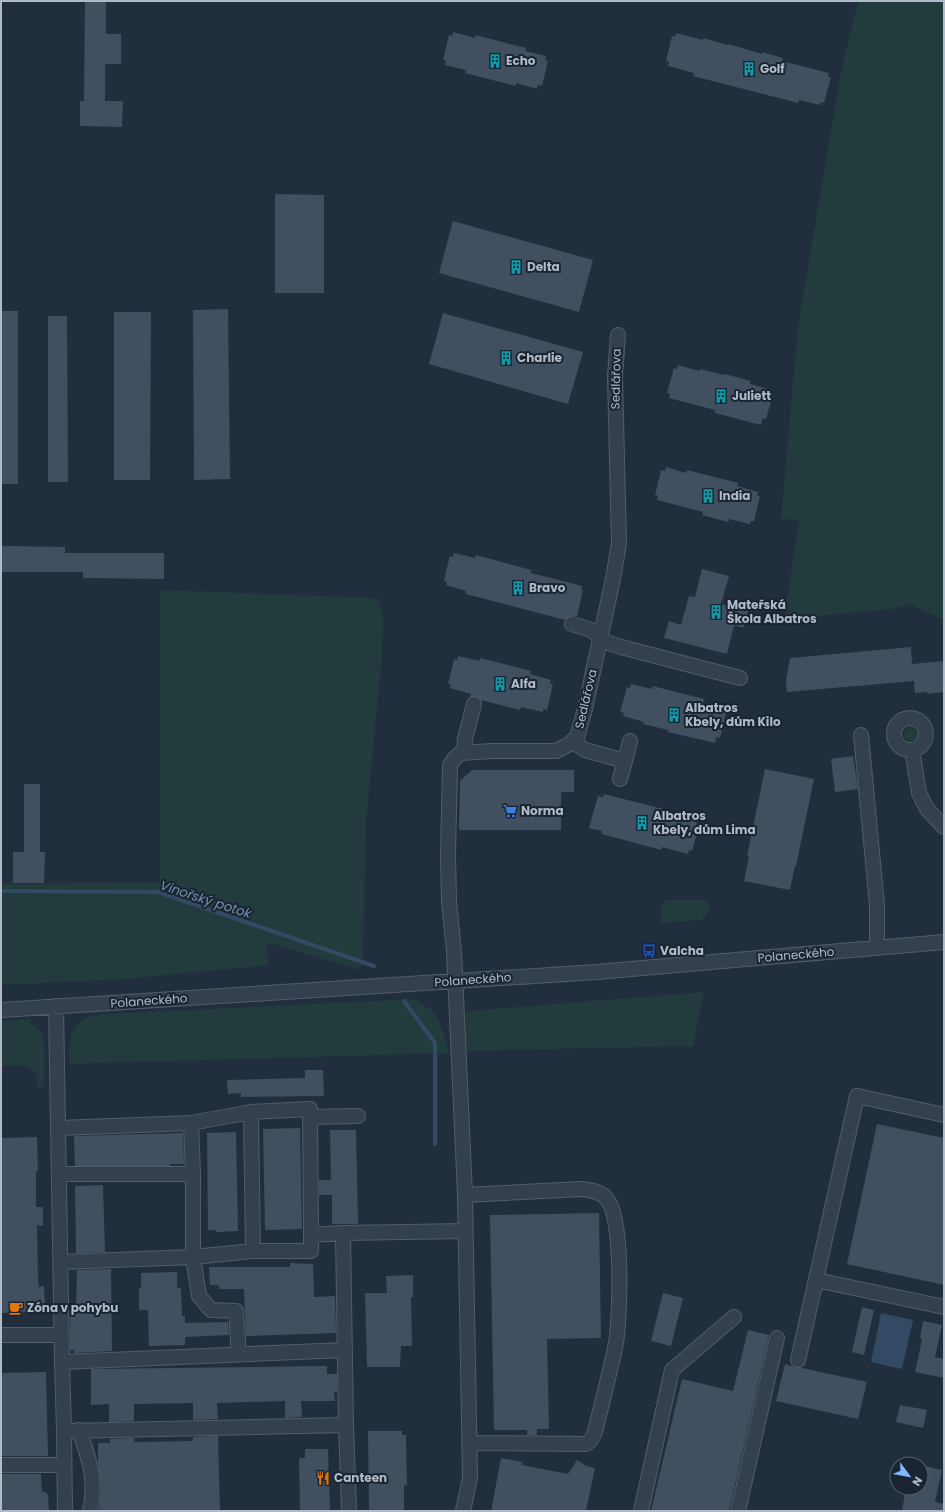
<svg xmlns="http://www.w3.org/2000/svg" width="945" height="1512" font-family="Poppins,sans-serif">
<rect width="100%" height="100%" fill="#202e3d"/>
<path fill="#223c3e" d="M858,1H944V620L910,604L893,609L784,619L799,521L781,519L798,325L842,67Z
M160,590L378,598L383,620L382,656L366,821L363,958L365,964L357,969L267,942L268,965L126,979L1,985V884L160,882Z
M904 734a7 7 0 1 1 14 0a7 7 0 1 1-14 0Z
M665,900H705L710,906L707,915L701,920L661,923V908Z
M704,992L693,1046L465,1051L466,1011Z
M416,999C421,1006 428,1006 433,1012C441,1019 446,1042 449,1053L69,1064C70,1049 67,1026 85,1019C90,1017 97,1015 103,1014Z
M31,1019L30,1023C35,1026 39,1028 42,1034C46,1043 44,1073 44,1085L42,1087L37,1088V1075L28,1066H1V1021Z"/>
<path fill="#334a65" d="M881,1313L913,1320L902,1369L871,1362Z"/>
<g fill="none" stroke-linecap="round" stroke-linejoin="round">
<path stroke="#334a65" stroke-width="4" d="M1,891L158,892L374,966
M404,1001L435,1043V1144"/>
</g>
<path fill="#415061" d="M85,1H106V34H121V64H105V101H123L122,127L80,126V101H84Z
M453,32L475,38V35L510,44L526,48L525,51L546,56L545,60L548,61L542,86L538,85L537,89L516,83V86L465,73L466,70L445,65L446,61L443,60L449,35L452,36Z
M676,33L703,40V38L728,45V44L762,54V52L783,58L782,61L829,73L828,77H831L824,103L821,102L820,105L799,100L798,103L693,76L694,73L668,66L669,62L666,61L672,36L675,37Z
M275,194L324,195V293H275Z
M453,221L593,260L579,312L439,273Z
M228,309L230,479L194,480L193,310Z
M1,311H18V484H1Z
M114,312H151L150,480H114Z
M443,313L583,352L568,404L429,364Z
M48,316H67L68,482H48Z
M678,365L699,371L700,369L724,375L725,374L736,377L750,381V384L771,390L770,393L773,394L766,419L763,418L761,425L715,413V410L669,398L670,394L667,393L674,368L677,369Z
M666,467L686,473L687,470L738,483L737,486L758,492L757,496H760L754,521H751L750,524L729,519L728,522L702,515L703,512L657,500L658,496L655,495L661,470L665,471Z
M1,546L65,547V553H164V579L83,578V572H1Z
M454,553L475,558L476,555L531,570V573L582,586L581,590H583L577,616H570L565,620L466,594V591L446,585L447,582L444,581L446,571L450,556L453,557Z
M702,569L729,576L721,604L748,611L743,628L734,625L727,654L664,638L669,621L681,625L689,596L695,597Z
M911,647L912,664L944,661V692L927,694V692L915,693L914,681L787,692L786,680L790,658Z
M458,656L479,661L480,658L500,663L531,671L530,674L551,680L550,684H553L547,710L543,709V712L521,707L520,710L481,700L476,696L470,697L471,694L450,688L451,685L448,684L454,659L457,660Z
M631,684L652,689L653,686L684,694L704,699L703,703L724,708L723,712L726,713L720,738L716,737L715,743L668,732V730L643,724L644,722L623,716L624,713L620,712L627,687L630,688Z
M853,756L858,789L835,792L831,759Z
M765,769L814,779L796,866H795L790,890L744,881L749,857L747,856Z
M472,770H574V792H561V830H459L460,781Z
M24,784H40V852H45L44,883H13V852H24Z
M604,794L671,811L670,814L697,821L696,825L699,826L692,851L689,850L688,854L662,847L661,850L602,834V831L589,828L598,796L603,797Z
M305,1070H323L324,1096L241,1097V1093L228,1094L227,1080L305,1078Z
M877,1124L944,1138V1285L847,1264Z
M300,1128L302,1229L265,1230L263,1129Z
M330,1130H356L358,1224H332V1195H319V1180H331Z
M236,1132L238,1229V1231L216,1232L215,1230H208L207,1133Z
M183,1133L184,1164H170V1166H75L74,1136Z
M37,1137L38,1171H36V1207H43V1226L37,1225L38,1280L39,1287L44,1286L45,1305H39V1312L1,1313V1138Z
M103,1185L105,1252L76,1253L75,1186Z
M599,1213L601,1338L547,1339L549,1429H537V1435H527V1430H494L490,1215Z
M290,1263L313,1264L314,1297L335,1296L336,1333L246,1336L244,1289H219V1285H210L209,1267H290Z
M111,1269L112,1351L74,1353V1350H70V1307H76L77,1270Z
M177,1272V1287L181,1289L182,1316H185V1323L228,1322L229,1335L185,1337V1345L149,1346L148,1310H139V1288H141V1273Z
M413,1275V1297H411L412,1346H401L400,1367H367L365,1293H387L386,1276Z
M663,1293L683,1298L671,1346L651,1341Z
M862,1307L874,1310L864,1355L852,1352Z
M923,1321L942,1325L935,1357L944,1359V1378L915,1372L922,1339L920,1338Z
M748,1330L769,1335L729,1511H651L682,1379L733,1391Z
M785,1364L797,1368H802L867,1382L858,1419L776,1401Z
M327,1366V1374H337V1392H334L335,1401H301L302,1417L285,1418V1401L217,1403L218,1419L193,1420V1403L134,1404V1421L109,1422V1404L91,1405V1369Z
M46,1372L48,1456H1V1373Z
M900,1405L927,1410L923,1428L896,1422Z
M368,1431H402V1435H406L407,1485H404V1511H369Z
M218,1436L220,1511H99L101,1489L98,1464V1443H110V1439L134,1438V1442L193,1441V1437Z
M305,1449H328L330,1511H300L299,1458H305Z
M501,1458L522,1462V1465L568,1474L577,1460L586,1466L595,1468L586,1511H491Z
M921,1465L942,1470L935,1502L944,1504V1511H902L906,1488H921Z
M1,1474H41L42,1492H46V1494H48L49,1511H1Z"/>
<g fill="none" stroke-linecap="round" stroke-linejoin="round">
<defs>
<path id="minor" d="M572,624C584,628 594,628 600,640L621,647L740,678
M894 734a16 16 0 1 1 32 0a16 16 0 1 1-32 0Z
M861,735L877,905V948
M572,741L585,750L625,761L630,741
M912,750L919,793L927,809L944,827
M464,753L465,739L474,704
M620,779L625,761
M56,1006L62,1362
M1,1010L597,972L944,942
M310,1117L358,1116
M59,1128L191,1123L251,1112
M59,1174H193
M465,1195L581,1189C589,1190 600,1191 606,1198C624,1215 620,1317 616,1343C610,1373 602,1403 595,1432L591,1440L586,1444L469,1443
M311,1235V1251H253L251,1112L310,1109L311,1235L343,1233
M61,1262L193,1257V1174L191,1123
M816,1280L944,1307
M1,1335H61
M239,1354L236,1311L211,1310L199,1296L193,1257L253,1251
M798,1360L857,1096L944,1115
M346,1425L343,1233L465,1231
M79,1430C89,1458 97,1481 90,1511
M64,1431L62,1362L345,1350
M1,1465H64
M65,1511L64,1431L346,1425L349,1511
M463,1511L470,1478L465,1195L454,951L449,901L448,854L450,765L455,758L461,753L492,751H556L568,745L577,737L585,709L613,579L619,543L615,376L618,335
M641,1511L672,1370L734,1317
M738,1511L777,1338"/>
</defs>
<use href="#minor" stroke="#535d6a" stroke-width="16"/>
<use href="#minor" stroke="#34404d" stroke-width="14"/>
</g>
<defs>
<symbol id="building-bare" viewBox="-9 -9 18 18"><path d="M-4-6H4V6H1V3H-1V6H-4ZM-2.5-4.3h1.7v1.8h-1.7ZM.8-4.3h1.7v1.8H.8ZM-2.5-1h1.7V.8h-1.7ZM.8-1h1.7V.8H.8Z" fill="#0f9aa8" stroke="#1a2531" stroke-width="2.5" paint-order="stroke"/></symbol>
<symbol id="supermarket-bare" viewBox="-9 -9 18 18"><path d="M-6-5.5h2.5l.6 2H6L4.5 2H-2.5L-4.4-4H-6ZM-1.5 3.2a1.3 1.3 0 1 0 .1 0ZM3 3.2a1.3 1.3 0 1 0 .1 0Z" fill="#3f7fe0" stroke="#1a2531" stroke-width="2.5" paint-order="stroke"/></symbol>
<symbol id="bus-bare" viewBox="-9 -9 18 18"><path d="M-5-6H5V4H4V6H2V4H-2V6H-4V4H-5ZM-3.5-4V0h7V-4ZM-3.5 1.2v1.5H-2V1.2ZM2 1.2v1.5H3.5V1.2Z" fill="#1a4fb4" stroke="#1a2531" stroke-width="2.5" paint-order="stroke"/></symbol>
<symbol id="cafe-bare" viewBox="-9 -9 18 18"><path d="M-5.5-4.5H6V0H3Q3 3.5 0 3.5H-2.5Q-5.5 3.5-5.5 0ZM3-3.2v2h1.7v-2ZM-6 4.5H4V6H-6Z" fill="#e8710a" stroke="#1a2531" stroke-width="2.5" paint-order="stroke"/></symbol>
<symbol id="restaurant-bare" viewBox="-9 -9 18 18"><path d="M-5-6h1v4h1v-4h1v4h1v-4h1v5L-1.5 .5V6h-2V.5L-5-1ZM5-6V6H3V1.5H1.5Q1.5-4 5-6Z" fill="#e8710a" stroke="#1a2531" stroke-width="2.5" paint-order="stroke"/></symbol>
</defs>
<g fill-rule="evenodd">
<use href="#building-bare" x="485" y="51" width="20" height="20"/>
<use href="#building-bare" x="739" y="59" width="20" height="20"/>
<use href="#building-bare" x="506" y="257" width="20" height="20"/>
<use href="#building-bare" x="496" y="348" width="20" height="20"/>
<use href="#building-bare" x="711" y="386" width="20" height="20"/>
<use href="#building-bare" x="698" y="486" width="20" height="20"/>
<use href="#building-bare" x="508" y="578" width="20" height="20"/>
<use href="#building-bare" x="706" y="602" width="20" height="20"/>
<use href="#building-bare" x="490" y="674" width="20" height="20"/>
<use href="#building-bare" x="664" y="705" width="20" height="20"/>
<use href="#supermarket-bare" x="500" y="801" width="20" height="20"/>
<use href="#building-bare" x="632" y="813" width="20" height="20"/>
<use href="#bus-bare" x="639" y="941" width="20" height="20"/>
<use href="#cafe-bare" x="6" y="1298" width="20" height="20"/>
<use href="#restaurant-bare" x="313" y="1468" width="20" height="20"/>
</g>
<g text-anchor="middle" stroke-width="4" stroke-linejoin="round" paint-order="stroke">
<g font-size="12" font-weight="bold" fill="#b0bac8" stroke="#1a2531" text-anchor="start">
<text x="506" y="65">Echo</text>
<text x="760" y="73">Golf</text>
<text x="527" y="271">Delta</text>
<text x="517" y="362">Charlie</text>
<text x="732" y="400">Juliett</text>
<text x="719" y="500">India</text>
<text x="529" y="592">Bravo</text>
<text x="727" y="609">Mateřská<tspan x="727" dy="14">Škola Albatros</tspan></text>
<text x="511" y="688">Alfa</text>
<text x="685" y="712">Albatros<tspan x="685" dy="14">Kbely, dům Kilo</tspan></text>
<text x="521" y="815">Norma</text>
<text x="653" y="820">Albatros<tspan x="653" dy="14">Kbely, dům Lima</tspan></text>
<text x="660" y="955">Valcha</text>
<text x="27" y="1312">Zóna v pohybu</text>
<text x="334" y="1482">Canteen</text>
</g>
<g font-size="12" fill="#b0bac8" stroke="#1a2531">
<text transform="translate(616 379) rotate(-89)" y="4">Sedlářova</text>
<text transform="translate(586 699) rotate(-77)" y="4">Sedlářova</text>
<text transform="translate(796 955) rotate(-5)" y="4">Polaneckého</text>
<text transform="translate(473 980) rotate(-4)" y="4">Polaneckého</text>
<text transform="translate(149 1001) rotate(-4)" y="4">Polaneckého</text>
</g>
<g font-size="13" font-style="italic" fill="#7592b2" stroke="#1a2531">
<text transform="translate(206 899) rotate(18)" y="5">Vinořský potok</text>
</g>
</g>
<rect width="945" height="1512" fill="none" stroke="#b0bac8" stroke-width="4"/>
<g transform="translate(909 1476) rotate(122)"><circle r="19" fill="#1a2531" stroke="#56616d"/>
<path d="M0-3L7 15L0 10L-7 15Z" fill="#7eb6ff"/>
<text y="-6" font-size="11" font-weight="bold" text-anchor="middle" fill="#b0bac8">N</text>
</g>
</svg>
